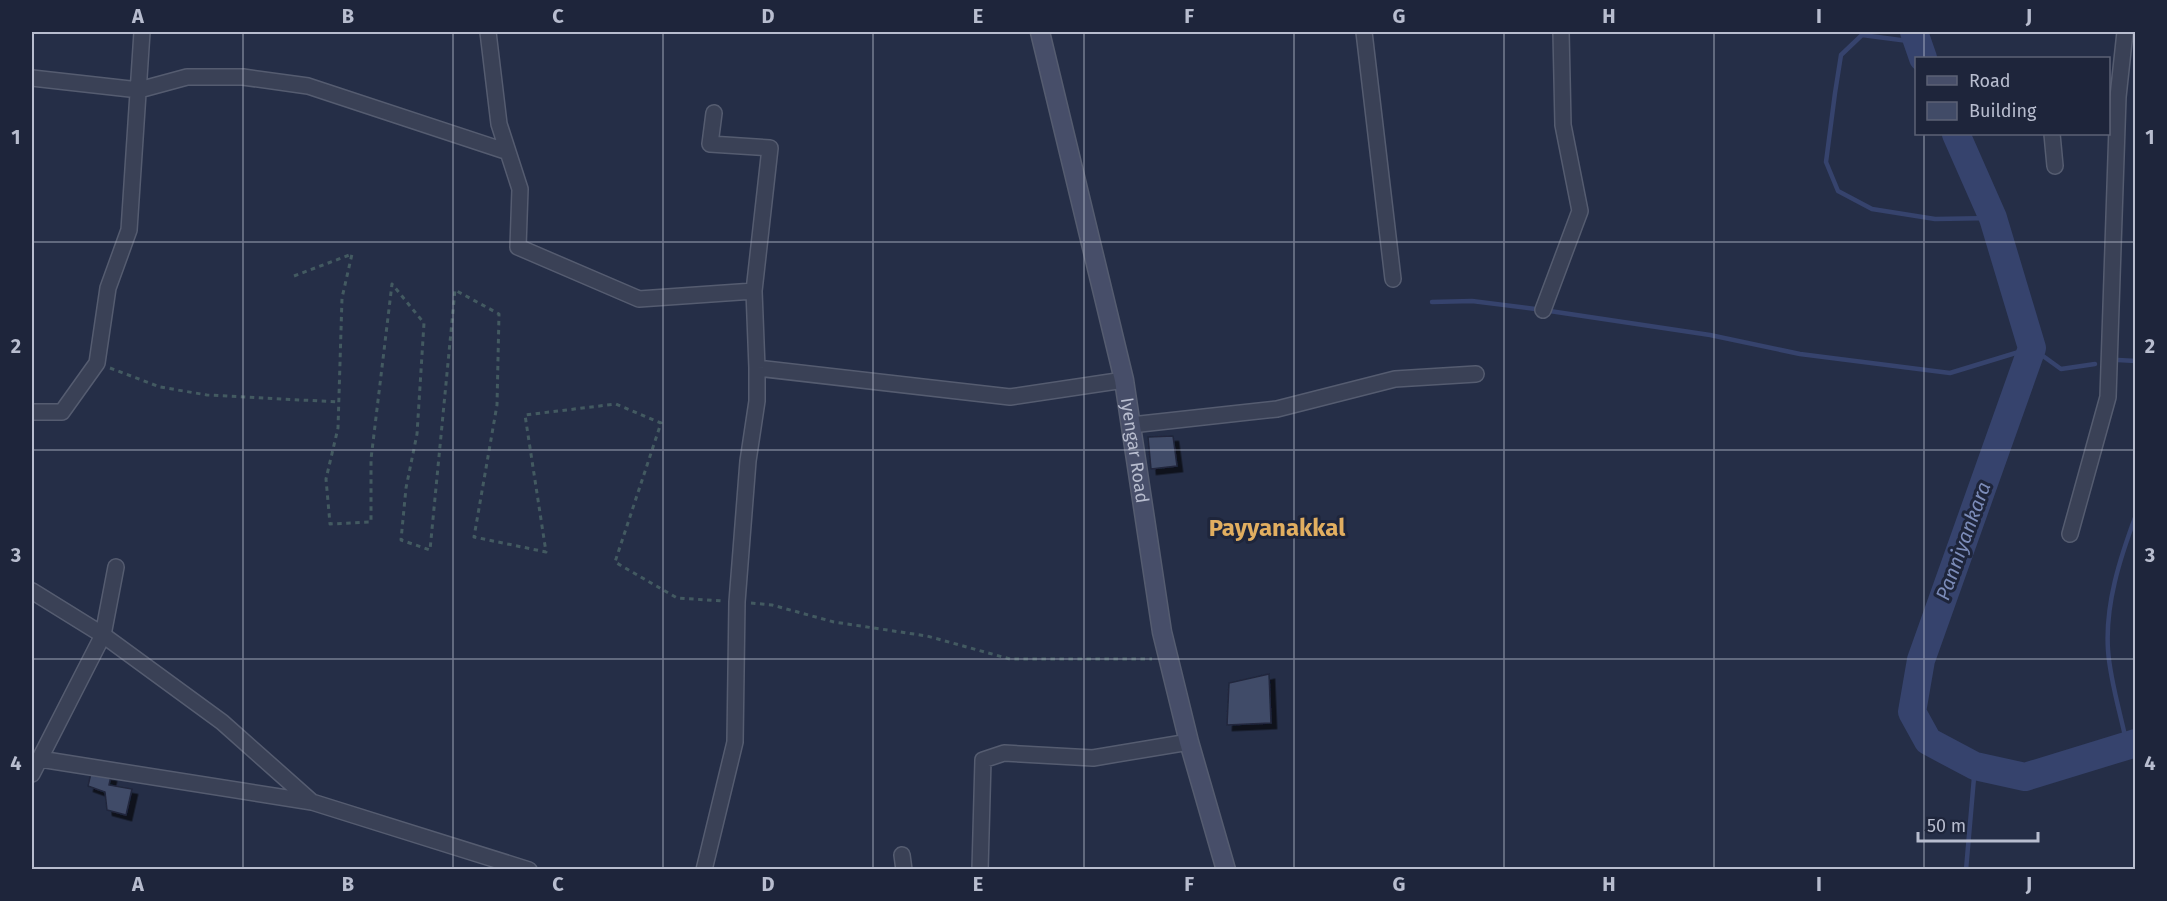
<svg xmlns="http://www.w3.org/2000/svg" width="2167" height="901" font-family="'Fira Sans',sans-serif">
<defs>
<filter id="shadow"><feDropShadow dx="5.5" dy="5.5" stdDeviation="0" flood-color="#0009"/></filter>
</defs>
<rect width="100%" height="100%" fill="#252e47"/>
<g fill="none" stroke-linecap="round" stroke-linejoin="round">
<path stroke="#36436d" stroke-width="4.5" d="M1916,42L1862,35L1841,55L1835,93L1826,162L1838,191L1872,209L1935,219L1993,218
M1432,302L1472,301L1543,310L1710,335L1800,354L1950,373L2032,348L2061,369L2095,364
M2118,360L2136,361
M2127,745C2121,715 2110,681 2108,650C2105,604 2120,558 2136,515
M1966,870L1975,766"/>
<path stroke="#36436d" stroke-width="28" d="M1914,32L1923,58
M1956,134L1993,218L2032,348L1921,660L1912,712L1928,741L1975,766L2025,777L2136,743"/>
</g>
<path fill="#414b67" stroke="#20273d" stroke-width="1.5" filter="url(#shadow)" d="M1173,436L1177,466L1151,469L1148,437Z
M1269,674L1271,723L1227,725L1229,683Z
M91,773L111,776L109,785L132,789L126,815L107,810L105,792L88,786Z"/>
<g fill="none" stroke-linecap="round" stroke-linejoin="round">
<defs>
<path id="minor" d="M488,32L499,124L520,189L518,247L639,299L754,291L757,368L1010,397L1124,380
M1364,32L1393,279
M32,78L139,90L187,77H243L308,86L508,152
M714,113L710,144L770,148L754,291
M2052,134L2055,166
M1543,310L1580,211L1563,125L1561,32
M32,412H62L97,363L108,288L129,230L142,32
M1131,425L1277,409L1395,379L1476,374
M2070,534L2108,397L2118,97L2125,32
M32,591L103,635L222,722L312,802L529,870
M40,759L312,802
M32,774L103,635L116,567
M902,855L904,870
M704,870L735,742L737,602L748,461L757,401V368
M980,870L983,760L1004,753L1093,758L1189,742"/>
<g id="secondary">
<path id="s1" d="M1040,32L1124,380L1162,632L1189,742L1226,870"/>
</g>
</defs>
<use href="#minor" stroke="#555c70" stroke-width="18"/>
<use href="#secondary" stroke="#555c70" stroke-width="21"/>
<path stroke="#435a61" stroke-width="3" stroke-dasharray="4.5 4.5" stroke-linecap="butt" d="M294,276L352,254L342,298L338,428L326,479L330,524L371,522V459L392,284L424,323L417,434L406,488L401,540L430,550L455,290L499,314L497,405L474,537L546,552L525,415L616,404L661,423L615,562L677,598L723,601
M110,368L160,387L207,395L339,402
M751,603L772,605L834,622L927,636L1010,659H1152"/>
<use href="#minor" stroke="#3a4156" stroke-width="15"/>
<use href="#secondary" stroke="#474e69" stroke-width="18"/>
</g>
<path fill="none" stroke="#b8bdcf" stroke-width="1.5" stroke-opacity="0.55" d="M243,32V870M453,32V870M663,32V870M873,32V870M1084,32V870M1294,32V870M1504,32V870M1714,32V870M1924,32V58M1924,134V870M32,242H2136M32,450H2136M32,659H2136"/>
<g text-anchor="middle" stroke-width="6" stroke-linejoin="round" paint-order="stroke">
<g font-size="18" fill="#b8bdcf" stroke="#1e253b">
<text dy="6" stroke="none"><textPath href="#s1" startOffset="429">Iyengar Road</textPath></text>
</g>
<g font-size="20" font-style="italic" fill="#7c8cb9" stroke="#1e253b">
<text transform="translate(1963 541) rotate(-70)" y="7">Panniyankara</text>
</g>
<g font-size="24" font-weight="bold" fill="#e1ae60" stroke="#1e253b">
<text x="1277" y="536">Payyanakkal</text>
</g>
</g>
<rect width="2167" height="901" fill="none" stroke="#1e253b" stroke-width="66"/>
<rect x="1915" y="57" width="195" height="78" fill="#1e253b" stroke="#5c6276" stroke-width="1.5"/>
<rect x="1927" y="76" width="30" height="9" fill="#474e69" stroke="#5c6276" stroke-width="1.5"/>
<text x="1969" y="87" font-size="18" fill="#b8bdcf">Road</text>
<rect x="1927" y="102" width="30" height="18" fill="#414b67" stroke="#5c6276" stroke-width="1.5"/>
<text x="1969" y="117" font-size="18" fill="#b8bdcf">Building</text>
<path d="M1918 832v9h120v-9" fill="none" stroke="#b8bdcf" stroke-width="3"/>
<text x="1927" y="832" font-size="18" fill="#b8bdcf" stroke="#1e253b" stroke-width="4.5" paint-order="stroke">50 m</text>
<rect x="33" y="33" width="2101" height="835" fill="none" stroke="#b8bdcf" stroke-width="2"/>
<g font-size="20" text-anchor="middle" font-weight="bold" fill="#b8bdcf">
<text x="138" y="23">A</text>
<text x="348" y="23">B</text>
<text x="558" y="23">C</text>
<text x="768" y="23">D</text>
<text x="978" y="23">E</text>
<text x="1189" y="23">F</text>
<text x="1399" y="23">G</text>
<text x="1609" y="23">H</text>
<text x="1819" y="23">I</text>
<text x="2029" y="23">J</text>
<text x="16" y="144">1</text>
<text x="2150" y="144">1</text>
<text x="16" y="353">2</text>
<text x="2150" y="353">2</text>
<text x="16" y="562">3</text>
<text x="2150" y="562">3</text>
<text x="16" y="770">4</text>
<text x="2150" y="770">4</text>
<text x="138" y="891">A</text>
<text x="348" y="891">B</text>
<text x="558" y="891">C</text>
<text x="768" y="891">D</text>
<text x="978" y="891">E</text>
<text x="1189" y="891">F</text>
<text x="1399" y="891">G</text>
<text x="1609" y="891">H</text>
<text x="1819" y="891">I</text>
<text x="2029" y="891">J</text>
</g>
</svg>
